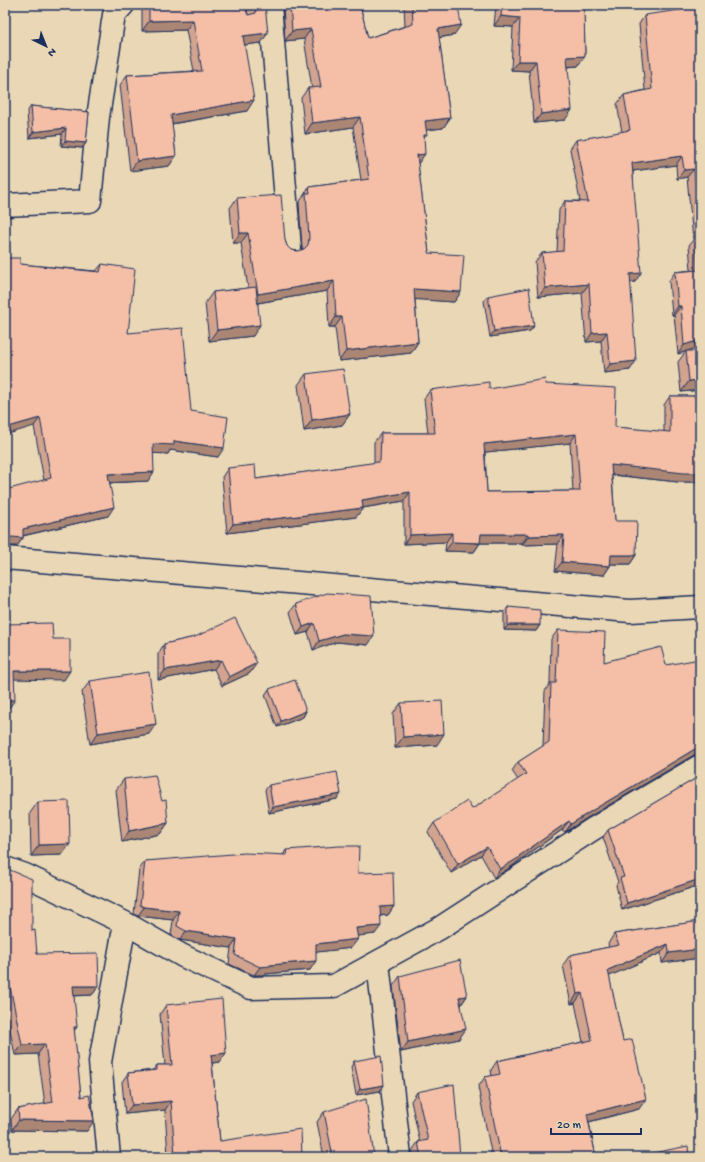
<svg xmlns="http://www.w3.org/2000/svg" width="705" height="1162" font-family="'Gochi Hand',sans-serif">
<rect width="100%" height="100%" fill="#ead7b5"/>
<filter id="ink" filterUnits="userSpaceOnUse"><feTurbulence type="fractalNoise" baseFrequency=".025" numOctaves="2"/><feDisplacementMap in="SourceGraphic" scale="8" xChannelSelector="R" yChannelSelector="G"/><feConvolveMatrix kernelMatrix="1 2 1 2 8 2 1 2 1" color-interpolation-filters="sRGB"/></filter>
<g filter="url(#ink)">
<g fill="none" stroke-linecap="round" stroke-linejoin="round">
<defs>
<path id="minor" d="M270,5L290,249
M5,205L90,201L98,117L114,15L123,5
M5,558L630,611L700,607
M5,868L25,875L125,923L183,956L251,988L334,986L440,928L593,829L700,766
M378,963L400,1157
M109,1157L100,1062L125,923"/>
</defs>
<use href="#minor" stroke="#1b2f5e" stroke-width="25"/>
<use href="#minor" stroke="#ead7b5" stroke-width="22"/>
</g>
<path fill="#d2a48f" stroke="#1b2f5e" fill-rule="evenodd" d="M143,5H244L248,15L246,5H265L261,43L244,45L247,111L172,124L176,156L169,166L130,171L120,85L127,75L194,71L186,30L142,31V6Z
M283,5H360L368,38L405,26L404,5H458L454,35L439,38L450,118L443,128L426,130L418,164L429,253L461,292L454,302L415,299L418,342L411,353L339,361L335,327H329L327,291L258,303L253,336L209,341L205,303L213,292L248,288L241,243H233L230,208L237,198L285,240L287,246L291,250L298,251L302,250V248L299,203L309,187L361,180L353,127L305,134L301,98L308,88H312L304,39L285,41Z
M496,5H588L584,10L585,56L578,66L568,67L565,120L534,123L529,71L511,70L513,27L494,26Z
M645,15L699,63L700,76V347L686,351L700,390L681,392L678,362L686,351L678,354L674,315H672L669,281L675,272L691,270L689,245L693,240L687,177L677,179L676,165L633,171L635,282H630V370L604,373L601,341L586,342L582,293L538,297L535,262L542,253L557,252L559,210L565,201H580L570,149L576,140L622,132L617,104L624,95L645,90L639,24Z
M31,106L89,112L86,143L82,148L61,146L62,134L29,138L27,112Z
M20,264L96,271L102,264L128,333L191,411L218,457L170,450L168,454L153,453L148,481L110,483L108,516L23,536V538L17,546H5L44,480L34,426Z
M488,296L534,326L530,331L490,337L484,301Z
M306,374L350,414L342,425L304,431L298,385Z
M546,384L615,427L664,432V405L670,396H700V479L698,482H678L612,475L615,521L636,555L630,564H610V566L604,575L555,571L558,544L522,545V543H480L474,552L445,551L446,542L404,544V501L363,508L356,517L227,533L222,477L228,468L256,479L374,463V442L381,433H428L424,399L430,390L489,389ZM570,443L573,491L487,492L485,452Z
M296,604L368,645L337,642L313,650L308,632L297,635L290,612Z
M508,607L540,625L536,631L504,630V613Z
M558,630L604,662L666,665L699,742L694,755L587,818L565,832L562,830L516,863L514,865L494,878L481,855L451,873L428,832L434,823L472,809L518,780L512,771L518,762L543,746L545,691L550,684L551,639Z
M195,637L250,673L222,686L214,669L158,680V654L164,644Z
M90,681L149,734L90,744L82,692Z
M269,689L306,711L303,717L277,727L265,695Z
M401,703L437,745L395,748L393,714Z
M700,776V885L622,910L616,885L618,882L603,837L608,830Z
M124,779L162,801L168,823L160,834L122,842L116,790Z
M269,785L337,799L269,813L265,790Z
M38,802L62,855L31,856L30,813Z
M286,850L358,873L394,906L388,915L380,916L375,934L357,936L351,948L316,952L310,970L265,974L264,975H254L229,964L231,948L180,940L171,935L173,920L138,916L134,914L139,870L145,861L283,855Z
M5,868L32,931L37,954L99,986L92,995L74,996V1031L81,1097L87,1131L12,1130L11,1119L18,1109L45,1104L38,1054L15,1055L5,1005Z
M700,921V958L662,963L661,953L609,976L623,1041L639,1109L589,1122L596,1157H492L478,1087L485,1077L492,1076L491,1070L497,1061L583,1042L575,1003L571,1004L563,965L570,955L609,947L608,944L614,934Z
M400,976L467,996L461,1005L459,1039L401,1052L393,986Z
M166,1005L220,1062L212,1063L220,1141L302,1157L168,1156L165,1110L125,1114L122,1082L128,1073L153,1070L157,1065H165L160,1014Z
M354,1061L384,1085L380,1091L356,1095L351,1067Z
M417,1092L460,1157H413L412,1151L418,1142H420L411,1101Z
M324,1112L374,1157H324L317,1122Z"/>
<path fill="#ab8674" stroke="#1b2f5e" d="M581,5H588L584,11Z
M501,16L520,18L513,27L494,26Z
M193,20L186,30L142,31L149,21Z
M461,25L454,35L431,39L438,29Z
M311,29L304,39L285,41L292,31Z
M268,33L261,43L236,46L243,36Z
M698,55H700V63L691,64Z
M585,56L578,66L560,67L567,57Z
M518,61H536L529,71L511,70Z
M254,100L247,111L164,125L171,115Z
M572,110L565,120L534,123L541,114Z
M360,117L353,127L305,134L312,123Z
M450,118L443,128L418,131L425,121Z
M66,128L62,134L29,138L33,132Z
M65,141L86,143L82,148L61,146Z
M425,154L418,164L417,155Z
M176,156L169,166L130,171L137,161Z
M682,156L676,165L626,172L632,163Z
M694,169L687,177L677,179L684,170Z
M240,233H248L241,243H233Z
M641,273L635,282L623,283L630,274Z
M334,281L327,291L251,304L258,294Z
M589,284L582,293L538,297L545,288Z
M414,289L461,292L454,302L407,299Z
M678,306H681L674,315H672Z
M336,317H342L335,327H329Z
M260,325L253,336L209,341L217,330Z
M534,326L530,331L490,337L494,331Z
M607,332L601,341L586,342L592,333Z
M700,340V347L678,354L684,345Z
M418,342L411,353L339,361L346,351Z
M636,361L630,370L604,373L610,364Z
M700,380V390L681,392L689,381Z
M350,414L342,425L304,431L312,420Z
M40,418L34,426L5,435V428Z
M576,434L570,443L478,453L484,444Z
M174,441L224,448L218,457L170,450L168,454L147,453L153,444Z
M611,465L700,473V479L698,482H678L605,474Z
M154,472L148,481L102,483L108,474Z
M410,492L404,501L356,509L362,500Z
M114,507L108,516L17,537L23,538L17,546H5V539L23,529Z
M363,508L356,517L227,533L233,524Z
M452,533L446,542L404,544L410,535Z
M481,534H529L522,543H474Z
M564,535L558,544L522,545L529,536Z
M452,542L480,543L474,552L445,551Z
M611,555H636L630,564H605Z
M562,562L610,566L604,575L555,571Z
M314,623L308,632L297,635L303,627Z
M508,625H540L536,631L504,630Z
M343,634L374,636L368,645L337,642L313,650L319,641Z
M221,660L214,669L158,680L165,670Z
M257,663L250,673L222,686L229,677Z
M14,671H70L64,680L8,679Z
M5,700H15L9,708H5Z
M306,711L303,717L277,727L281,721Z
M156,724L149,734L90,744L98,733Z
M444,734L437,745L395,748L403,737Z
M697,735H700V742L691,744Z
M700,746L694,755L587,818L565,832L571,824L593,810Z
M341,794L337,799L269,813L273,807Z
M569,821L562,830L516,863L514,865L494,878L500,869Z
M168,823L160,834L122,842L129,831Z
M70,844L62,855L31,856L39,845Z
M487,847L481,855L451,873L458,864Z
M700,879V885L622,910L627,903Z
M394,906L388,915L374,916L380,907Z
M144,907L179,911L173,920L138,916Z
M381,926L375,934L350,937L356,928Z
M186,931L237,939L231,948L180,940Z
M358,939L351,948L309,953L316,944Z
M668,944L661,953L601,980L608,970Z
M700,949V958L662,963L669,953Z
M316,961L310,970L265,974L264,975H254L260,967L270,965Z
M73,986H99L92,995L66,996Z
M582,993L575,1003L571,1004L577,994Z
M467,996L460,1006L459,997Z
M74,1027H77L70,1037Z
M466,1029L459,1039L401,1052L408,1042Z
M45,1044L38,1054L15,1055L22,1045Z
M226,1053L220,1062L204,1064L211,1055Z
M384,1085L380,1091L356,1095L360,1089Z
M646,1099L639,1109L580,1124L587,1114Z
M171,1101L165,1110L125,1114L132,1105Z
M19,1120L94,1121L87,1131L12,1130Z"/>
<path fill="#f4bfa6" stroke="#1b2f5e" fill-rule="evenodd" d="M149,5H244L248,15L256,13L255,5H265L268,33L243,36L254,100L171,115L176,156L137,161L127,75L202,71L193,20L149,21Z
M290,5H360L368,38L413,24L412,5H458L461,25L438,29L450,118L425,121L427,135H424L425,154L417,155L429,253L464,255L461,292L414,289L418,342L346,351L342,317H336L334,281L258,294L248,233H240L237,198L281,195L285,240L287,246L291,250L298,251L304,249L308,245L309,238L306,193H310L309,187L369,179L360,117L312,123L308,88L321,87L311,29L292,31Z
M502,5H584L585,56L567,57L572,110L541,114L536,61H518L520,18L501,16Z
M700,7V55H698L700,76V340L684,345L681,306H678L675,272L698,270L696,236L700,235L694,169L684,170L682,156L632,163L641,273L630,274L636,361L610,364L607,332L592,333L589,284L545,288L542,253L563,251L565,201L588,202L576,140L630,130L624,95L652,89L645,15Z
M31,106L89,112L86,143L65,141L66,128L33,132Z
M5,258H20V264L100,272L102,264L135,269L128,333L183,328L191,411L228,417L224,448L174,441V445L153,444L154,472L108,474L114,507L23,529V538L12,537L6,538L5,539V490L51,478L40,418L5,428Z
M256,287L260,325L217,330L213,292Z
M529,288L534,326L494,331L488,296Z
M686,351H700V380L689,381Z
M343,369L350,414L312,420L306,374Z
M545,379L546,384L616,388L615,427L670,432V396H700V473H684L611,465L615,521H637L636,555H611L610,566L562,562L564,535L529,536V534H481L480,543L452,542V533L410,535V492L362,500L363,508L233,524L228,468L255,465L256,479L378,462L380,461L381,433H435L430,390L489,382V389ZM576,434L580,491L487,492L484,444Z
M327,593L371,596L374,636L343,634L319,641L314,623L303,627L296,604Z
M508,607L540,610V625H508Z
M235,618L257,663L229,677L221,660L165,670L164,644L195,637Z
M52,623L53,639H70V671H14L15,700H5V624Z
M558,630L605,632L604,662L661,647L666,665L700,659V735H697L700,746L593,810L571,824L569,821L519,856L520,857L500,869L487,847L458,864L434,823L467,801L472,809L526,774L518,762L549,742L551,683H556Z
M149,672L156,724L98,733L90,681Z
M295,680L306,711L281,721L269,689Z
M442,701L444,734L403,737L401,703Z
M337,772L341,794L273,807L269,785Z
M155,775L162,801L166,800L168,823L129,831L124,779Z
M700,776V879L627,903L620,878L624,877L608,830Z
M69,801L70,844L39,845L38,802Z
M339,846H359L358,873L393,872L394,906L380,907L381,926L356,928L358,939L316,944V961L270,965V966L260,967L235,955L237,939L186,931L177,926L179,911L144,907L140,905L145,861L245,853L287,855L286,850Z
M5,868L32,879V931L35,930L37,954L98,953L99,986H73L77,1027H74L81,1097L89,1095L94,1121L19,1120L18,1109L53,1102L45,1044L22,1045L5,962Z
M700,921V949L669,953L668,944L608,970L623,1041L632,1039L646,1099L587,1114L596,1157H501L485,1077L500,1074L497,1061L592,1040L582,993L577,994L570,955L619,945L614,934Z
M460,960L467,996L459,997L466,1029L408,1042L400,976Z
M222,999L226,1053L211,1055L220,1141L301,1129L302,1157H123L126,1155L175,1156L171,1101L132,1105L128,1073L157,1070V1065H172L166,1005Z
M381,1056L384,1085L360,1089L354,1061Z
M454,1084L460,1157H421L418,1142L428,1140L417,1092Z
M366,1099L374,1157H333L324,1112Z
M688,1146L689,1157H649L648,1154Z
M106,1156L107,1157H96Z"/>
</g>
<rect width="705" height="1162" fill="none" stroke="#ead7b5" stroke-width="20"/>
<rect x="10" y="10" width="685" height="1142" fill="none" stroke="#1b2f5e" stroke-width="1.5" filter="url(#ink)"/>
<g transform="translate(46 46) rotate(137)" stroke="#ead7b5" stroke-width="3" paint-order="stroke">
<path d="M0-3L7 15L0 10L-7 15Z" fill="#1b2f5e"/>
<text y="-6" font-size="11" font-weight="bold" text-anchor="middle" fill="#1b2f5e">N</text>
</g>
<path d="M551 1128v6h90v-6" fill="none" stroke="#1b2f5e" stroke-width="2"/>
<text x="557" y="1128" font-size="12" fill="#1b2f5e" stroke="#ead7b5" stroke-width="3" paint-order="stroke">20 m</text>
</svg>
